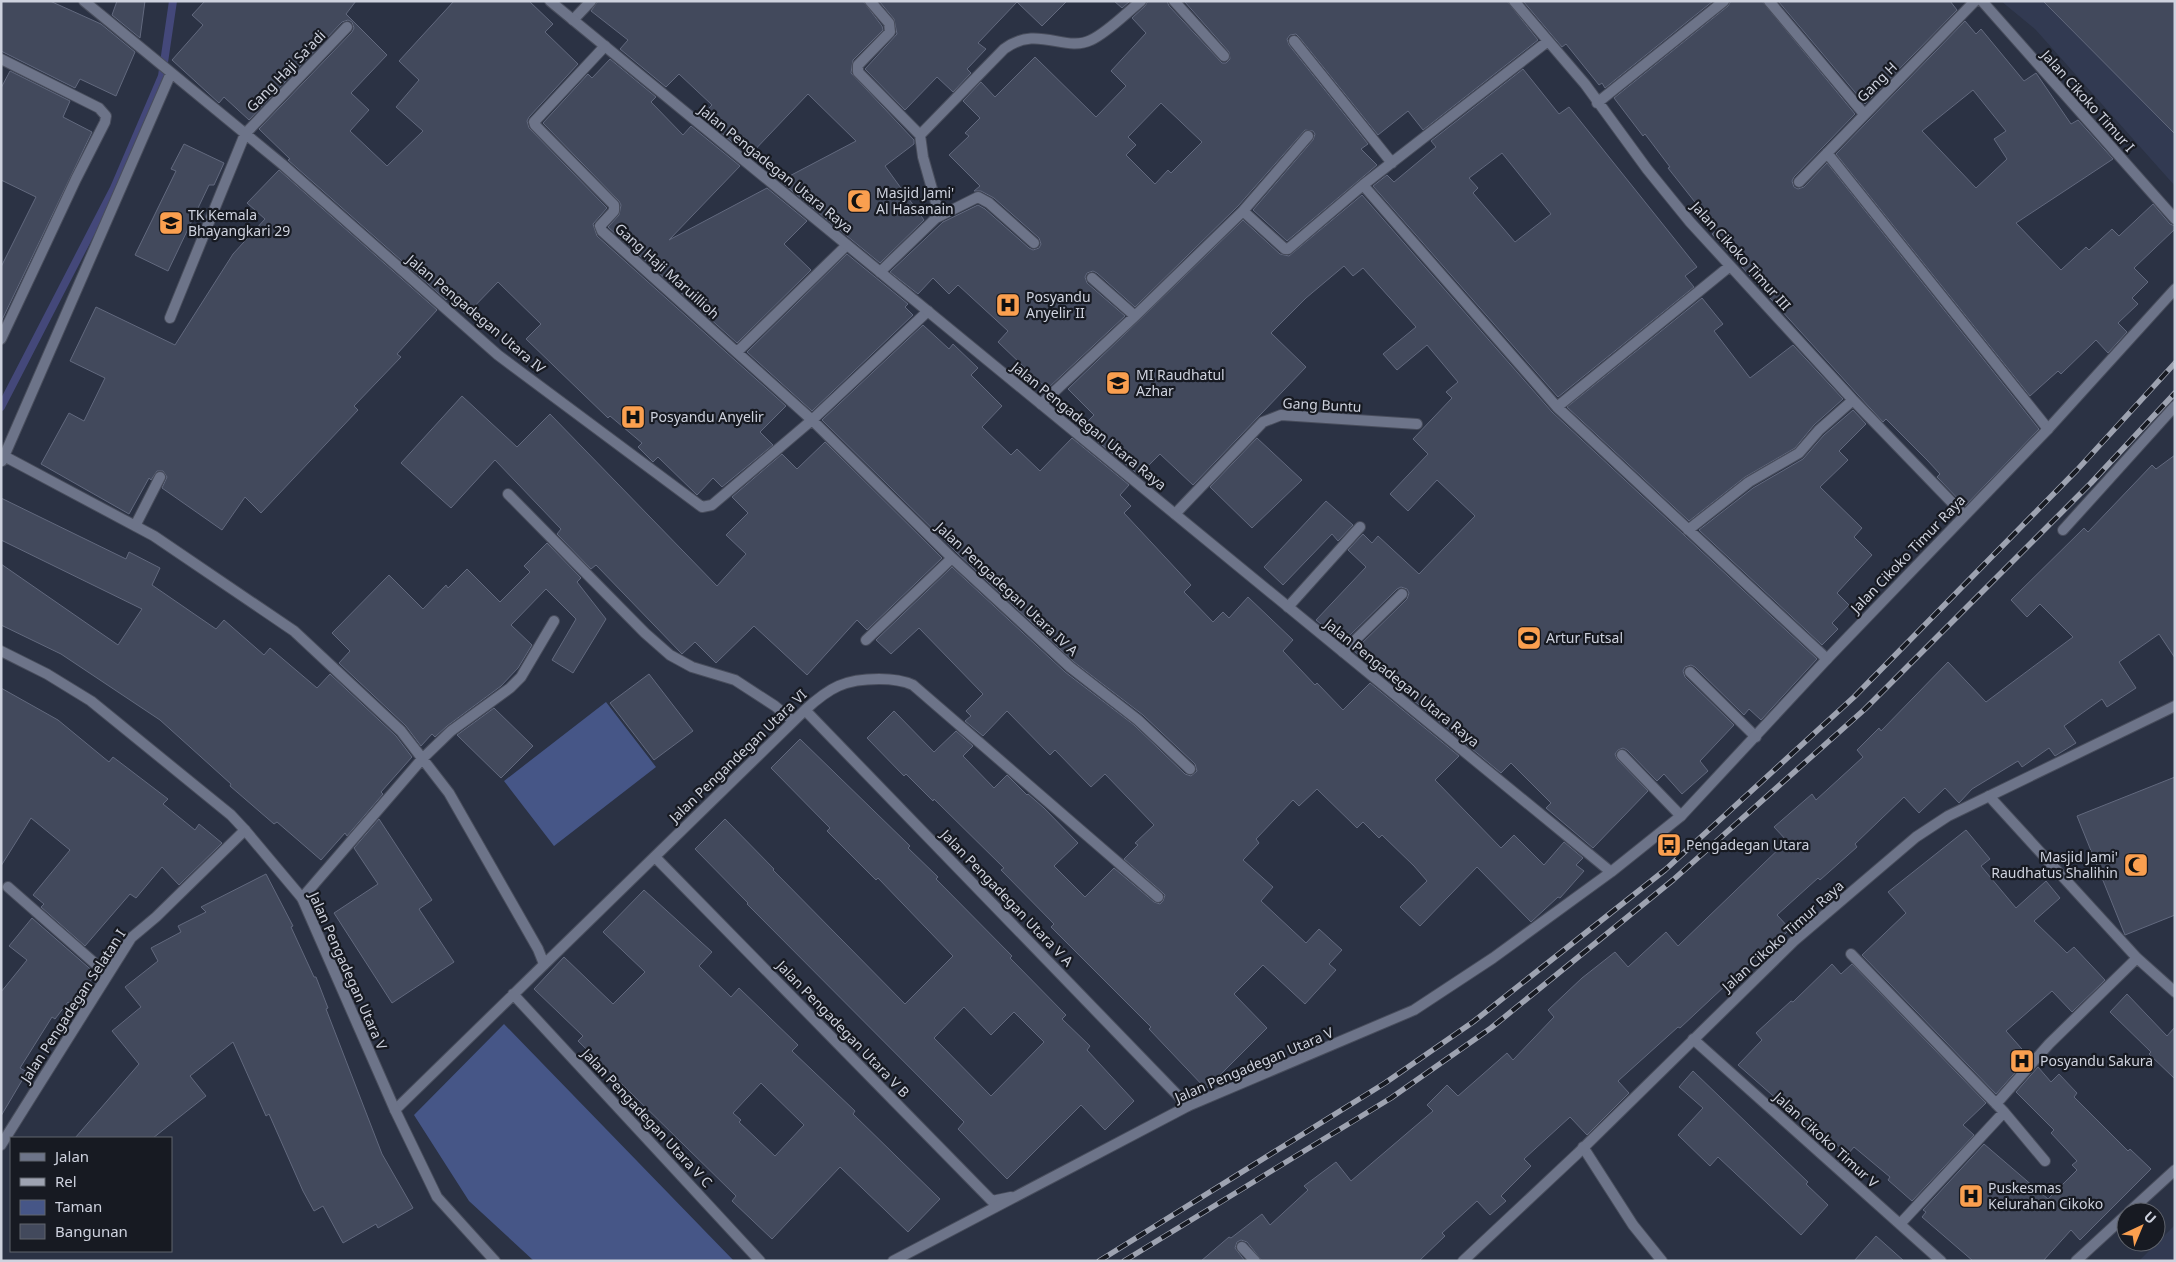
<svg xmlns="http://www.w3.org/2000/svg" width="2176" height="1262" font-family="'Noto Sans',sans-serif">
<rect width="100%" height="100%" fill="#2b3244"/>
<path fill="#323a52" d="M2001,1H2175V186L2035,29Z
M2175,1225V1261H2139Z"/>
<path fill="#465687" d="M606,702L656,767L554,846L504,781Z
M504,1024L734,1261H534L469,1201L414,1115Z"/>
<g fill="none" stroke-linecap="round" stroke-linejoin="round">
<path stroke="#44487a" stroke-width="8" d="M1,407L114,188L162,76L173,1"/>
</g>
<path fill="#42495c" stroke="#62697e" fill-rule="evenodd" d="M1,1H50L101,24L135,52L116,96L80,79L75,88L1,51Z
M117,1H145L140,38L112,15Z
M205,1H356L346,14L387,55L351,93L369,110L350,131L387,166L423,131L396,107L419,80L399,61L454,1H529L553,24L545,32L578,64L529,117L527,121L529,128L607,208L593,224L597,236L786,406L760,432L773,445L722,487L713,478L697,495L658,457L653,462L638,447L642,443L610,416L608,418L526,339L541,324L498,282L466,315L448,298L446,300L288,160L290,159L259,129L352,32L354,28L352,22L348,20L342,22L249,120L224,97L219,103L172,60L203,25L192,15Z
M598,1H863L882,26L883,30L853,60L851,73L914,140V144L885,166L924,220L880,263L780,181L856,141L808,94L749,156L701,116L712,105L679,74L666,87L620,49L628,40L591,11Z
M879,1H1067L1042,26L1017,2L978,43L986,49L967,69L971,73L953,92L937,77L905,110L865,69L897,34L894,19Z
M1114,1H1130L1122,8Z
M1148,1H1167L1169,6L1222,63H1226L1230,59L1229,52L1184,1H1507L1538,40L1423,130L1408,111L1378,135L1299,37L1296,34L1290,35L1287,39L1289,45L1368,144L1361,149L1377,165L1287,241L1253,210L1313,140L1315,134L1313,131L1305,130L1238,206L1135,307L1097,273L1093,271L1087,273L1085,277L1087,283L1125,316L1047,389L998,342L1008,331L958,285L949,294L933,278L918,294L890,272L943,222L978,205L985,209L1029,248L1033,250L1039,248L1041,244L1039,238L994,198L981,191H974L980,186L949,155L969,136L965,133L980,118L963,101L981,82L995,97L1035,57L1096,117L1126,86L1111,71L1146,33L1132,18L1145,6ZM1161,103L1202,142L1171,173L1168,170L1155,184L1126,155L1136,145L1128,137Z
M1523,1H1713L1605,88L1602,83L1599,85L1566,44L1562,47Z
M1731,1H1762L1855,114L1794,177L1792,181L1794,187L1798,189L1804,187L1827,163L2039,429L1965,506L1937,477L1940,474L1927,460L1886,419L1883,422L1858,395L1712,234L1717,230L1668,168L1670,167L1645,134L1643,136L1614,98L1728,6Z
M1778,1H1950L1957,10L1865,104Z
M2043,1H2175V134Z
M1965,21L1976,34L1981,29L2024,81L2036,73L2071,124L2078,120L2113,159L2016,223L2061,270L2086,247L2089,250L2112,229L2119,236L2153,204L2170,224L2175,226V229L2134,268L2148,282L2132,298L2138,304L2118,323L2127,332L2108,353L2096,340L2061,374L2058,371L2030,396L1836,154ZM1973,90L2006,131L1994,139L2007,159L1976,188L1922,131Z
M610,59L656,97L651,102L683,135L691,126L740,166L669,240L767,188L807,221L784,244L811,270L737,343L608,227L619,215L621,205L619,201L543,123L588,74L592,78Z
M1523,69L1559,114L1569,107L1697,267L1685,276L1694,287L1558,397L1373,186L1387,175L1394,182L1436,147L1431,141ZM1502,153L1551,214L1515,242L1473,193L1478,188L1469,178Z
M10,71L70,101L63,117L92,132L1,322V267L36,197L1,180V88Z
M184,144L224,163L214,185H209L168,271L135,255L176,171L171,169Z
M279,170L437,310L397,354L401,357L354,406L358,410L261,513L245,497L222,530L162,488L167,477L163,471H157L151,480L149,478L129,514L41,464L69,413L84,421L105,378L70,361L96,307L175,345L233,254L265,219L247,203Z
M1362,195L1552,412L1817,659L1761,720L1749,709L1744,715L1695,667L1691,665L1685,667L1683,671L1685,677L1734,725L1700,761L1708,771L1682,794L1664,774L1657,781L1627,750L1623,748L1618,750L1615,754L1617,759L1648,791L1593,848L1546,808L1551,803L1511,763L1501,773L1354,651L1407,599L1409,593L1407,589L1401,587L1397,589L1343,642L1316,620L1366,567L1348,550L1363,534L1372,543L1378,536L1419,574L1475,516L1437,480L1408,511L1390,494L1428,454L1413,439L1452,398L1446,392L1458,382L1427,345L1397,370L1383,354L1416,327L1363,268L1353,276L1344,266L1306,298L1271,333L1306,367L1193,485L1160,454L1139,475L1081,428L1094,415L1068,389L1243,220L1280,254L1289,256Z
M847,254L908,304L905,307L913,315L812,411L747,352Z
M1702,298L1723,324L1714,331L1750,378L1793,345L1843,399L1814,425L1795,448L1745,477L1689,521L1567,407Z
M923,325L949,349L953,344L978,368L971,375L1002,406L982,427L1011,455L1017,449L1040,471L1072,438L1129,485L1120,495L1131,506L1124,513L1191,585L1184,592L1213,622L1223,612L1229,618L1248,597L1293,640L1283,651L1315,685L1317,683L1343,710L1370,683L1459,756L1435,780L1501,848L1514,835L1544,865L1564,842L1583,858L1576,865L1584,871L1560,898L1558,897L1531,922L1477,867L1420,926L1400,907L1427,881L1414,866L1382,835L1379,838L1363,822L1357,828L1317,789L1299,806L1293,800L1256,839L1259,843L1243,860L1273,887L1261,901L1306,943L1319,929L1342,950L1329,964L1336,970L1305,1004L1263,965L1234,994L1267,1028L1206,1089L1149,1029L1151,1027L1051,927L1054,924L1001,870L1004,868L934,799L933,801L906,774L904,776L867,738L894,711L934,752L956,731L973,746L963,756L994,788L1007,775L1027,795L1028,794L1044,808L1078,843L1054,866L1085,897L1114,868L1154,902L1160,904L1163,901L1165,895L1162,892L1124,859L1138,845L1135,843L1154,825L1105,774L1091,787L1055,750L1050,755L1007,711L983,736L965,721L971,716L966,711L983,694L919,628L891,654L876,640L952,567L1065,672L1134,725L1185,774L1191,776L1197,771L1195,764L1143,715L1074,662L957,553L822,420Z
M462,396L517,447L550,414L717,586L746,554L726,535L748,513L732,497L782,454L797,469L825,442L942,558L867,630L857,620L807,675L754,626L716,663L695,642L682,654L596,565L591,569L557,534L561,529L495,460L451,508L401,463Z
M1853,410L1866,424L1839,451L1848,460L1820,487L1862,528L1854,537L1872,555L1837,593L1849,605L1832,623L1838,629L1822,645L1699,530L1753,488L1803,459L1824,435Z
M1257,438L1302,480L1252,528L1210,487Z
M2175,455V658L2159,634L2119,662L2136,688L2107,707L2102,699L2064,726L2076,743L2055,756L2049,748L2022,767L2018,761L1972,789L1959,803L1945,788L1919,813L1904,797L1855,844L1857,847L1820,880L1818,878L1777,915L1790,929L1775,944L1773,941L1680,1028L1678,1027L1618,1081L1629,1093L1587,1135L1570,1117L1524,1159L1531,1166L1501,1196L1506,1201L1490,1215L1477,1201L1442,1233L1445,1236L1419,1261H1262L1247,1242L1241,1240L1237,1242L1235,1248L1245,1261H1201L1229,1237L1231,1238L1262,1214L1270,1225L1308,1190L1304,1186L1336,1162L1351,1181L1433,1111L1427,1105L1447,1085L1458,1096L1507,1053L1513,1060L1554,1017L1548,1010L1582,978L1615,952L1628,967L1666,932L1678,946L1787,841L1774,827L1812,794L1816,800L1863,757L1857,750L1879,728L1881,731L1948,662L1986,702L2073,637L2040,604L2027,617L2011,600L2084,528L2088,532L2152,465L2156,469Z
M1,498L126,559L129,552L160,568L152,585L216,629L224,620L264,655L270,648L317,688L330,674L396,736L412,757L381,792L383,794L347,836L345,833L321,860L277,822L274,824L230,786L231,784L160,720L61,654L1,625V564L118,645L142,609L1,540Z
M1326,501L1353,525L1338,541L1332,534L1283,585L1264,567Z
M547,543L581,578L577,582L606,619L573,673L552,660L576,619L546,589L511,625L532,645L518,668L501,686L447,726L435,737L432,734L421,746L406,726L339,663L350,651L332,633L389,575L423,609L446,585L448,588L467,569L500,602L530,572L524,566Z
M649,674L693,731L654,760L610,703Z
M1,688L58,720L109,762L113,757L168,799L163,804L195,830L199,824L222,843L179,885L162,867L136,898L130,894L85,946L41,907L44,904L33,895L70,850L31,818L1,866Z
M494,708L533,746L501,778L457,735Z
M800,739L910,846L908,848L938,877L936,879L1012,956L1010,958L1066,1015L1062,1019L1090,1046L1087,1050L1134,1101L1105,1130L1081,1105L1007,1179L958,1129L964,1122L747,904L748,903L695,849L725,819L774,869L773,870L905,1004L953,956L878,878L876,880L827,831L830,828L771,768ZM964,1007L991,1035L1014,1012L1044,1042L991,1096L934,1038Z
M2175,777V915L2125,935L2077,816Z
M379,819L432,900L419,909L454,962L392,1003L334,913L378,884L354,848Z
M1966,830L1990,859L1981,866L2016,908L2046,881L2060,898L2034,921L2067,953L2074,947L2105,980L2072,1012L2052,991L2006,1031L2029,1057L1996,1094L1862,955L1906,913L1888,892Z
M266,874L293,926L291,927L314,977H316L328,1008L326,1009L382,1154L413,1208L378,1228L376,1224L343,1243L323,1206L314,1211L303,1191L269,1114L266,1116L233,1042L190,1076L206,1096L153,1138H75L139,1064L112,1031L141,1007L125,987L158,961L151,948L181,932L178,926L206,912L201,907Z
M644,890L712,952L699,966L731,997L739,988L798,1045L792,1051L855,1111L853,1114L940,1199L908,1232L840,1167L772,1239L732,1201L736,1196L578,1041L583,1036L534,989L564,957L613,1004L645,972L603,932ZM761,1083L804,1125L775,1156L739,1122L741,1120L733,1113Z
M32,918L96,974L71,1004L68,1002L55,1019L52,1017L20,1068L27,1072L1,1116V992L27,960L9,946Z
M1832,964L1841,974L1852,964L1986,1103L1963,1125L1974,1135L1912,1201L1888,1180L1890,1177L1854,1147L1848,1154L1824,1134L1821,1138L1738,1065L1762,1040L1756,1033L1791,1001L1793,1002Z
M2127,994L2167,1036L2175,1027V1079L2149,1054L2151,1052L2110,1012Z
M2038,1067L2051,1082L2059,1074L2077,1093L2074,1097L2128,1151L2130,1149L2151,1169L2080,1240L2071,1230L2043,1261H1973L1922,1217L1926,1212L1923,1210L1984,1144L2048,1199L2077,1170L2072,1165L2077,1161L2051,1133L2054,1130L2016,1092Z
M1693,1071L1808,1182L1806,1184L1828,1205L1801,1235L1718,1157L1710,1166L1678,1135L1703,1108L1679,1087Z
M1876,1236L1904,1261H1854Z"/>
<g fill="none" stroke-linecap="round" stroke-linejoin="round">
<defs>
<path id="minor" d="M84,1L282,164L498,355L702,507L712,505L812,420L928,311
M870,1L889,23L890,32L858,65V72L920,135
M1174,1L1224,56
M1514,1L1585,84L1647,169L1690,222L1853,400L1964,515
M1769,1L1864,114
M1982,1L2175,219
M573,20L591,1
M1294,41L1392,163
M1548,41L1363,185L1557,407L1827,659
M605,46L534,122L535,125L614,205V211L600,226L602,231L812,420L952,558L1070,667L1138,720L1190,769
M1,59L99,108L106,116L105,122L76,179L1,339
M1597,103L1724,1
M1827,153L2048,429
M1799,182L1975,1
M1243,211L1308,136
M936,218L978,197L989,203L1034,243
M880,272L936,218L938,210L923,157L920,135L1004,49C1037,24 1065,53 1091,40C1108,32 1126,13 1141,1
M1092,278L1135,316
M170,318L245,134L347,27
M737,352L847,245
M1041,404L1135,316L1243,211L1285,249H1288L1363,185
M1557,407L1730,266
M4,456L154,536L294,631L401,731L449,793L538,949L544,964
M2,461L171,73
M508,494L645,633L670,655L692,667L735,680L775,706L793,721
M1175,514L1263,422L1281,415L1417,424
M135,526L160,477
M1688,530L1749,482L1799,453L1819,430L1853,400
M2063,530L2175,406
M1288,607L1360,527
M866,640L952,558
M1,651L47,674L91,701L231,815L245,830
M1343,652L1402,594
M1690,672L1756,737
M805,710L1188,1106
M1622,755L1681,816
M1989,796L2137,958L2175,992
M655,857L992,1201L1011,1197
M8,887L107,974
M302,898L422,759L451,731L510,688L521,677L554,621
M1851,954L2004,1112L2045,1161
M513,994L760,1261
M1693,1039L1941,1261
M1996,1104L2049,1044L2137,958
M395,1110L805,710C830,687 845,679 879,679C892,679 902,680 913,685L1158,897
M1583,1147L1633,1225L1662,1261
M2129,1212L2175,1170
M1900,1224L2004,1112
M1242,1247L1255,1261
M2076,1261L2126,1215"/>
<path id="tertiary" d="M550,1L1611,872
M1,1145L131,938L156,917L245,830L302,898L395,1110L437,1197L495,1261
M893,1261L1188,1106L1414,1010L1493,958L1611,872L1681,816L1827,659L2048,429L2175,289
M1463,1261L1577,1154L1794,941L1916,837L1948,816L2175,706"/>
</defs>
<use href="#minor" stroke="#484d5c" stroke-width="12"/>
<use href="#tertiary" stroke="#484d5c" stroke-width="12"/>
<use href="#minor" stroke="#6d7489" stroke-width="10"/>
<use href="#tertiary" stroke="#6d7489" stroke-width="10"/>
<defs>
<path id="rail" d="M1099,1261L1385,1083L1473,1022L1665,870L1854,697L2077,470L2175,363
M1124,1261L1391,1098L1491,1028L1673,880L1865,709L2091,483L2175,393"/>
</defs>
<use href="#rail" stroke="#9ea3b1" stroke-width="5.5"/>
<use href="#rail" stroke="#171a22" stroke-width="4" stroke-dasharray="11" stroke-linecap="butt"/>
</g>
<defs>
<symbol id="mosque-square" viewBox="-11 -11 22 22"><rect x="-9" y="-9" width="18" height="18" rx="4" fill="#fa9f4f" stroke="#171a22"/><path d="M3.5-4.9A6 6 0 1 0 3.5 4.9A5 5 0 1 1 3.5-4.9Z" fill="#111"/></symbol>
<symbol id="school-square" viewBox="-11 -11 22 22"><rect x="-9" y="-9" width="18" height="18" rx="4" fill="#fa9f4f" stroke="#171a22"/><path d="M0-5L7-2L0 1L-7-2ZM-4 1L0 2.5L4 1V4Q0 6-4 4Z" fill="#111"/></symbol>
<symbol id="hospital-square" viewBox="-11 -11 22 22"><rect x="-9" y="-9" width="18" height="18" rx="4" fill="#fa9f4f" stroke="#171a22"/><path d="M-5-5h3v3.5h4V-5h3V5h-3V1.5h-4V5h-3Z" fill="#111"/></symbol>
<symbol id="stadium-square" viewBox="-11 -11 22 22"><rect x="-9" y="-9" width="18" height="18" rx="4" fill="#fa9f4f" stroke="#171a22"/><path d="M0-5a6.5 5 0 1 0 0 10a6.5 5 0 1 0 0-10ZM-3.5-1.8h7v3.6h-7Z" fill="#111"/></symbol>
<symbol id="bus-square" viewBox="-11 -11 22 22"><rect x="-9" y="-9" width="18" height="18" rx="4" fill="#fa9f4f" stroke="#171a22"/><path d="M-5-6H5V4H4V6H2V4H-2V6H-4V4H-5ZM-3.5-4V0h7V-4ZM-3.5 1.2v1.5H-2V1.2ZM2 1.2v1.5H3.5V1.2Z" fill="#111"/></symbol>
</defs>
<g fill-rule="evenodd">
<use href="#mosque-square" x="845" y="187" width="28" height="28"/>
<use href="#school-square" x="157" y="209" width="28" height="28"/>
<use href="#hospital-square" x="994" y="291" width="28" height="28"/>
<use href="#school-square" x="1104" y="369" width="28" height="28"/>
<use href="#hospital-square" x="619" y="403" width="28" height="28"/>
<use href="#stadium-square" x="1515" y="624" width="28" height="28"/>
<use href="#bus-square" x="1655" y="831" width="28" height="28"/>
<use href="#mosque-square" x="2122" y="851" width="28" height="28"/>
<use href="#hospital-square" x="2008" y="1047" width="28" height="28"/>
<use href="#hospital-square" x="1957" y="1182" width="28" height="28"/>
</g>
<g text-anchor="middle" stroke-width="4.5" stroke-linejoin="round" paint-order="stroke">
<g font-size="14" fill="#ced2de" stroke="#171a22">
<text transform="translate(286 71) rotate(-46)" y="5">Gang Haji Sa'adi</text>
<text transform="translate(1877 82) rotate(-45)" y="5">Gang H</text>
<text transform="translate(2088 101) rotate(48)" y="5">Jalan Cikoko Timur I</text>
<text transform="translate(776 169) rotate(39)" y="5">Jalan Pengadegan Utara Raya</text>
<text transform="translate(1741 256) rotate(48)" y="5">Jalan Cikoko Timur III</text>
<text transform="translate(667 271) rotate(42)" y="5">Gang Haji Maruillioh</text>
<text transform="translate(476 314) rotate(40)" y="5">Jalan Pengadegan Utara IV</text>
<text transform="translate(1322 405) rotate(3)" y="5">Gang Buntu</text>
<text transform="translate(1089 426) rotate(39)" y="5">Jalan Pengadegan Utara Raya</text>
<text transform="translate(1908 554) rotate(-46)" y="5">Jalan Cikoko Timur Raya</text>
<text transform="translate(1007 589) rotate(43)" y="5">Jalan Pengadegan Utara IV A</text>
<text transform="translate(1402 683) rotate(39)" y="5">Jalan Pengadegan Utara Raya</text>
<text transform="translate(738 756) rotate(-44)" y="5">Jalan Pengandegan Utara VI</text>
<text transform="translate(1007 898) rotate(46)" y="5">Jalan Pengadegan Utara V A</text>
<text transform="translate(1783 936) rotate(-42)" y="5">Jalan Cikoko Timur Raya</text>
<text transform="translate(348 971) rotate(66)" y="5">Jalan Pengadegan Utara V</text>
<text transform="translate(73 1006) rotate(-57)" y="5">Jalan Pengadegan Selatan I</text>
<text transform="translate(843 1029) rotate(46)" y="5">Jalan Pengadegan Utara V B</text>
<text transform="translate(1254 1065) rotate(-23)" y="5">Jalan Pengadegan Utara V</text>
<text transform="translate(647 1118) rotate(47)" y="5">Jalan Pengadegan Utara V C</text>
<text transform="translate(1826 1140) rotate(42)" y="5">Jalan Cikoko Timur V</text>
</g>
<g font-size="14" fill="#ced2de" stroke="#171a22" text-anchor="start">
<text x="876" y="198">Masjid Jami'<tspan x="876" dy="16">Al Hasanain</tspan></text>
<text x="188" y="220">TK Kemala<tspan x="188" dy="16">Bhayangkari 29</tspan></text>
<text x="1026" y="302">Posyandu<tspan x="1026" dy="16">Anyelir II</tspan></text>
<text x="1136" y="380">MI Raudhatul<tspan x="1136" dy="16">Azhar</tspan></text>
<text x="650" y="422">Posyandu Anyelir</text>
<text x="1546" y="643">Artur Futsal</text>
<text x="1686" y="850">Pengadegan Utara</text>
<text x="2118" y="862" text-anchor="end">Masjid Jami'<tspan x="2118" dy="16">Raudhatus Shalihin</tspan></text>
<text x="2040" y="1066">Posyandu Sakura</text>
<text x="1988" y="1193">Puskesmas<tspan x="1988" dy="16">Kelurahan Cikoko</tspan></text>
</g>
</g>
<rect width="2176" height="1262" fill="none" stroke="#ced2de" stroke-width="5"/>
<rect x="10" y="1137" width="162" height="115" fill="#171a22" stroke="#60646d"/>
<rect x="20" y="1153" width="25" height="8" fill="#6d7489" stroke="#60646d"/>
<text x="55" y="1162" font-size="15" fill="#ced2de">Jalan</text>
<rect x="20" y="1178" width="25" height="8" fill="#9ea3b1" stroke="#60646d"/>
<text x="55" y="1187" font-size="15" fill="#ced2de">Rel</text>
<rect x="20" y="1200" width="25" height="15" fill="#465687" stroke="#60646d"/>
<text x="55" y="1212" font-size="15" fill="#ced2de">Taman</text>
<rect x="20" y="1224" width="25" height="15" fill="#42495c" stroke="#60646d"/>
<text x="55" y="1237" font-size="15" fill="#ced2de">Bangunan</text>
<g transform="translate(2141 1227) rotate(44)"><circle r="24" fill="#171a22" stroke="#60646d"/>
<path d="M0-4L9 19L0 12L-9 19Z" fill="#fa9f4f"/>
<text y="-8" font-size="14" font-weight="bold" text-anchor="middle" fill="#ced2de">U</text>
</g>
</svg>
